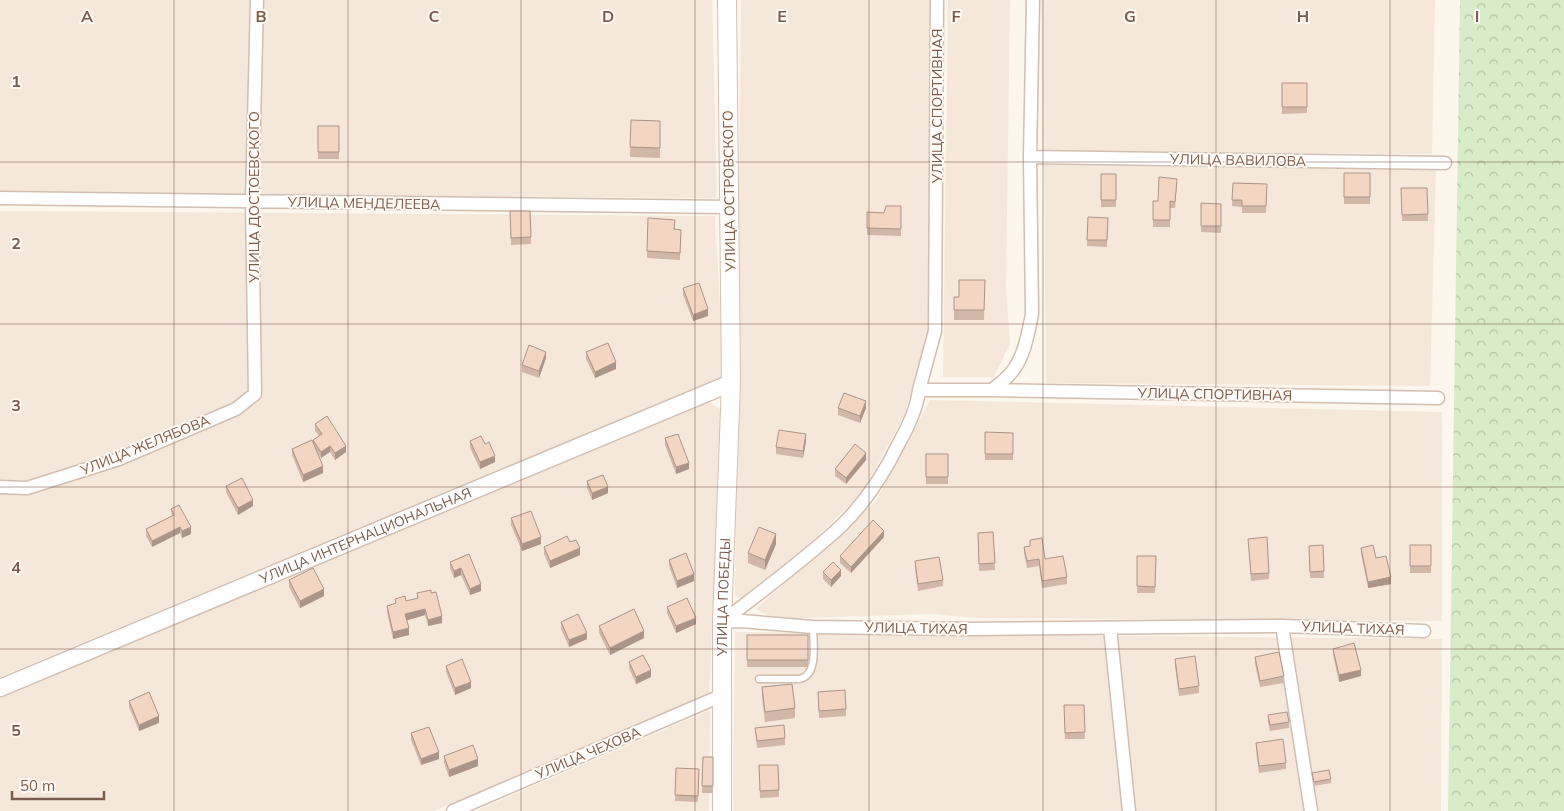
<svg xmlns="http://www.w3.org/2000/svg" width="1564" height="811" font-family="Mulish,sans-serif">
<defs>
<pattern id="forest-crowns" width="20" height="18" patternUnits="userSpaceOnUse" patternTransform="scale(1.25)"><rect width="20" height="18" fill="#d8ecc9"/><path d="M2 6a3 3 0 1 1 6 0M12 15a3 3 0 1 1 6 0" fill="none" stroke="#b4c2a5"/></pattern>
</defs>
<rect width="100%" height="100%" fill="#fdf6ec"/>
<path fill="#f5e8da" d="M0,0H712L717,198L0,193Z
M741,0H930L929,330L912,391L903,418L862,493L773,579L751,596L740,600L735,595V586Z
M948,0H1010L1006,286L1010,344L994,377H943Z
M1041,0H1435L1432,154L1042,151Z
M1044,165L1436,170L1430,386L1046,383Z
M0,211L715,216L724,377L0,677Z
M706,400L722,410L709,695L434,811H0V695Z
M930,400L1442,412V621L978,618L931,614L774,619L756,609L876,501Z
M735,632L1442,639L1441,811H733Z
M710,710L709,811H475Z"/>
<path fill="url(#forest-crowns)" d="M1460,0H1564V811H1448Z"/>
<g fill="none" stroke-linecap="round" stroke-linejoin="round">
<defs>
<path id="service" d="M759,679H799C819,676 813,642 813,627"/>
<path id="minor" d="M1030,157L1445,163
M0,198L729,207
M919,390L935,331L937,0
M992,390C998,385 1005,380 1010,374C1024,359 1028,334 1032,314L1030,157L1033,0
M0,487L27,488L119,459L236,409L255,394L252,201L257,0
M722,622C762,591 803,561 840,527C864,504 885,472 899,443C908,427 917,409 919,390H992L1438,398
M722,622L742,621L813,627L970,629L1282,626L1424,631
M1282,626L1311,811
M1110,628L1129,811
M453,811L723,695"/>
<g id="tertiary">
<path id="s1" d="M0,688L731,383"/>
</g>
<g id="secondary">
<path id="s2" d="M722,811V622L731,383L727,0"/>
</g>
</defs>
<use href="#service" stroke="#d1beb0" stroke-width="9"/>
<use href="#minor" stroke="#d1beb0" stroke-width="15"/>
<use href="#tertiary" stroke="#d1beb0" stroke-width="19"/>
<use href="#secondary" stroke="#d6c0b0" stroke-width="20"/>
<use href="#service" stroke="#fff" stroke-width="6"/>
<use href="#minor" stroke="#fff" stroke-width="12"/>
<use href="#tertiary" stroke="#fff" stroke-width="16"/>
<use href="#secondary" stroke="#fff" stroke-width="18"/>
</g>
<path fill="#d1b7a8" d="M1282,83H1307V113L1282,114Z
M631,120L660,121V158L630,157Z
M318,126H339V159H318Z
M1344,173H1370V204H1344Z
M1101,174H1116V207H1101Z
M1233,183L1267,184L1266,213H1242V207L1232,206Z
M1177,185L1175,208H1170V227H1153V201H1158Z
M1401,188H1427L1428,221H1402Z
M1201,203L1221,204V233L1201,232Z
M901,206V236L867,235V212L884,213Z
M510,211H530L531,244L511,245Z
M1088,217L1108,218L1107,247L1087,246Z
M675,229L681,236L680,260L647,258V251Z
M985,280L984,320H954V297H959Z
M683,288L708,316L693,321L683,295Z
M586,352L616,369L595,378L586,359Z
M546,358L539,378L522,372V365Z
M838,408H866L860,423L838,415Z
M315,424L346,452L335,460L330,452L321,458L317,451L323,473L303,482L292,455V449L313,444V440L319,436L315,431Z
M985,432L1013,433V460H985Z
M665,438L689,469L676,474L665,445Z
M470,441L495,462L480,469L470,448Z
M806,441L803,458L776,454V447Z
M926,454H948V484H926Z
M866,460L846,484L835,476V469Z
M587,481L608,493L592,500L587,488Z
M226,486L253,506L238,515L226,492Z
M171,509L191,534L182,538L180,533L152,547L146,536V529L172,516Z
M511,518L541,544L522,551L511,525Z
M993,532L995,570L979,571L978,533Z
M884,537L851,573L840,563V556Z
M1248,539L1269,573V579L1251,581Z
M1030,540L1045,559L1067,577V584L1042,588L1039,566L1027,568L1024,553V547L1030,546Z
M570,542L580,555L550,568L544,554V547Z
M776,544L765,570L748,563V553Z
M1323,545L1324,578H1310L1309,546Z
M1410,545H1431V573H1410Z
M1361,548L1376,558L1391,584L1368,588L1361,554Z
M469,554L481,591L470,595L461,575L454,578L450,568V562Z
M1137,556H1156L1155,593H1137Z
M669,560L694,581L677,588L669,566Z
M915,561L943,580V586L918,591L915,568Z
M823,572L841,576L831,587L823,579Z
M289,580L324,596L300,608L289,587Z
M417,593L442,623L428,626L425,615L407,620L409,635L393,639L387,612V606L395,604V599L406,601L417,598Z
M667,607L696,624L676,633L667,613Z
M561,622L587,639L569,647L561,629Z
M599,626L644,638L610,655L599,633Z
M747,635H808V667H747Z
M1333,649L1361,676L1339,682L1333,655Z
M1255,657L1284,676V683L1260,687L1255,664Z
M1175,659L1199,686V693L1179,696L1175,666Z
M629,662L651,677L636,684L629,668Z
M446,666L471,688L455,695L446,672Z
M762,687L795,708V718L765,722L762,697Z
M818,692L846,709V716L819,718Z
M129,701L159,723L139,731L129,707Z
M1084,705L1085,739H1065L1064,712Z
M1268,715L1289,722V728L1270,731L1268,722Z
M755,728L785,738V745L757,748Z
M411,733L439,759L421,765L411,740Z
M1256,743L1286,763V769L1259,773L1256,750Z
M444,756L478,766L449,777L444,763Z
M703,757H713V793H702Z
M759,765H778L779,797L760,798Z
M676,768L699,769L698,802L675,801Z
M1312,773L1331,779V783L1314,786Z"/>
<path fill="#aa9588" d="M708,309V316L693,321V315Z
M546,352V358L539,378V371Z
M616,362V369L595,378V372Z
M866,401V408L860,423V416Z
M806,434V441L803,458V451Z
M330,446V452L321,458V452Z
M346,446V452L335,460V453Z
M866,453V460L846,484V478Z
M495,456V462L480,469V462Z
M689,463V469L676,474V467Z
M323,466V473L303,482V475Z
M608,487V493L592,500V493Z
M253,500V506L238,515V508Z
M180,527V533L152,547V541Z
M191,527V534L182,538V531Z
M884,531V537L851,573V567Z
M776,534V544L765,570V560Z
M541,537V544L522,551V544Z
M580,548V555L550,568V561Z
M461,568V575L454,578V571Z
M841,570V576L831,587V580Z
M694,574V581L677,588V581Z
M1391,577V584L1368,588V582Z
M481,584V591L470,595V589Z
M324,589V596L300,608V601Z
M425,609V615L405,621V614Z
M442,616V623L428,626V620Z
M696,618V624L676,633V626Z
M409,628V635L393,639V632Z
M644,631V638L610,655V648Z
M587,633V639L569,647V640Z
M651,670V677L636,684V677Z
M1361,670V676L1339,682V675Z
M471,682V688L455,695V688Z
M159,716V723L139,731V725Z
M439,752V759L421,765V759Z
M478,759V766L449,777V770Z"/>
<path fill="#f3d5c3" stroke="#aa9588" d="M1282,83H1307V107H1282Z
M631,120L660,121V148L630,147Z
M318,126H339V152H318Z
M1344,173H1370V197H1344Z
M1101,174H1116V200H1101Z
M1159,177L1177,179L1175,202L1170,201V220H1153V201H1158Z
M1233,183L1267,184L1266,206H1242V200H1232Z
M1401,188H1427L1428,214L1402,215Z
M1201,203L1221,204V226H1201Z
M886,206H901V229L867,228V212L884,213Z
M510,211H530L531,237L511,238Z
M1088,217L1108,218L1107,240H1087Z
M648,218L675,220L674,229L681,230L680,253L647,251Z
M959,280H985L984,310H954V297H959Z
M699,283L708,309L693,315L683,288Z
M608,343L616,362L595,372L586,352Z
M529,345L546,352L539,371L522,365Z
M844,393L866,401L860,416L838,408Z
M327,416L346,446L335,453L330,446L321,452L313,440L322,434L315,424Z
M779,430L806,434L803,451L776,447Z
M985,432L1013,433V454H985Z
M678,434L689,463L676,467L665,438Z
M481,436L485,444L489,442L495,456L480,462L470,441Z
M312,440L323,466L303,475L292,449Z
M855,444L866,453L846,478L835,469Z
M926,454H948V477H926Z
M603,475L608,487L592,493L587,481Z
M242,478L253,500L238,508L226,486Z
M179,505L191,527L182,531L180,527L152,541L146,529L174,515L171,509Z
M531,511L541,537L522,544L511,518Z
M873,520L884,531L851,567L840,556Z
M759,527L776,534L765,560L748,553Z
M993,532L995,563L979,564L978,533Z
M567,536L570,542L576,540L580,548L550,561L544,547Z
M1267,537L1269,573L1251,574L1248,539Z
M1042,538L1045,559L1063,556L1067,577L1042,581L1039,559L1027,561L1024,547L1030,546V540Z
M1323,545L1324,571L1310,572L1309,546Z
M1373,545L1376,558L1386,556L1391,577L1368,582L1361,548Z
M1410,545H1431V566H1410Z
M686,553L694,574L677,581L669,560Z
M469,554L481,584L470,589L461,568L454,571L450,562Z
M1137,556H1156L1155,587L1137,586Z
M939,557L943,580L918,584L915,561Z
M833,562L841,570L831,580L823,572Z
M313,568L324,589L300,601L289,580Z
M431,590V593L436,592L442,616L428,620L425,609L405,614L409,628L393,632L387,606L396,603L395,599L405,596L406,601L418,598L417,593Z
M687,598L696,618L676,626L667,607Z
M634,609L644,631L610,648L599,626Z
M578,614L587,633L569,640L561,622Z
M747,635H808V660H747Z
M1354,643L1361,670L1339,675L1333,649Z
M1279,652L1284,676L1260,681L1255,657Z
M643,655L651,670L636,677L629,662Z
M1195,656L1199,686L1179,689L1175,659Z
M462,659L471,682L455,688L446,666Z
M792,684L795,708L765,712L762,687Z
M845,690L846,709L819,711L818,692Z
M149,692L159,716L139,725L129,701Z
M1064,705H1084L1085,732L1065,733Z
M1287,712L1289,722L1270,725L1268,715Z
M784,725L785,738L757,741L755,728Z
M429,727L439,752L421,759L411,733Z
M1283,739L1286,763L1259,766L1256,743Z
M473,745L478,759L449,770L444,756Z
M703,757H713V786H702Z
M759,765H778L779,790L760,791Z
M676,768L699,769L698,796L675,795Z
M1329,770L1331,779L1314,782L1312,773Z"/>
<path fill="none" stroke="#7a5c4d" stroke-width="1" stroke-opacity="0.55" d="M174,0V811M348,0V811M521,0V811M695,0V811M869,0V811M1043,0V811M1216,0V811M1390,0V811M0,162H1564M0,324H1564M0,487H1564M0,649H1564"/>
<g text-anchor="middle" stroke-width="4" stroke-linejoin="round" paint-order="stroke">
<g font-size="14" fill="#7a5c4d" stroke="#fffaf3">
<text transform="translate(937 106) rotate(-90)" y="5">УЛИЦА СПОРТИВНАЯ</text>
<text transform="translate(1238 160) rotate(1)" y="5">УЛИЦА ВАВИЛОВА</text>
<text transform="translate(729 191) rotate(-91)" y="5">УЛИЦА ОСТРОВСКОГО</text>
<text transform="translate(254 197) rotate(-90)" y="5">УЛИЦА ДОСТОЕВСКОГО</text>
<text transform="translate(364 203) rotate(1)" y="5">УЛИЦА МЕНДЕЛЕЕВА</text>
<text transform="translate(1215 394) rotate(1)" y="5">УЛИЦА СПОРТИВНАЯ</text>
<text transform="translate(145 445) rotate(-22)" y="5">УЛИЦА ЖЕЛЯБОВА</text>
<text dy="5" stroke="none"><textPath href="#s1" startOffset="396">УЛИЦА ИНТЕРНАЦИОНАЛЬНАЯ</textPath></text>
<text dy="5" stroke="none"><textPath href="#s2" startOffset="214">УЛИЦА ПОБЕДЫ</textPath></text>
<text transform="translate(916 628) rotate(1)" y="5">УЛИЦА ТИХАЯ</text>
<text transform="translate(1353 628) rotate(2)" y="5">УЛИЦА ТИХАЯ</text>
<text transform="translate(588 753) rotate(-23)" y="5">УЛИЦА ЧЕХОВА</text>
</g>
</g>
<g font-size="16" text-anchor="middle" font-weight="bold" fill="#7a5c4d" stroke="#fffaf3" stroke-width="4" stroke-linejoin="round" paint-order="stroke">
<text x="87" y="22">A</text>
<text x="261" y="22">B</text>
<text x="434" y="22">C</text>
<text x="608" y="22">D</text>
<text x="782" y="22">E</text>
<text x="956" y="22">F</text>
<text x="1130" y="22">G</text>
<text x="1303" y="22">H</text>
<text x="1477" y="22">I</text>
<text x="16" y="87">1</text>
<text x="16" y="249">2</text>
<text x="16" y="411">3</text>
<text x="16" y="573">4</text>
<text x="16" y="736">5</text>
</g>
<path d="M12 791v8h92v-8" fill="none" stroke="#7a5c4d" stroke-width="2.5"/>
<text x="20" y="791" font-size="15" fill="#7a5c4d" stroke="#fffaf3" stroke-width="4" paint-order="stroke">50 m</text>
</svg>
